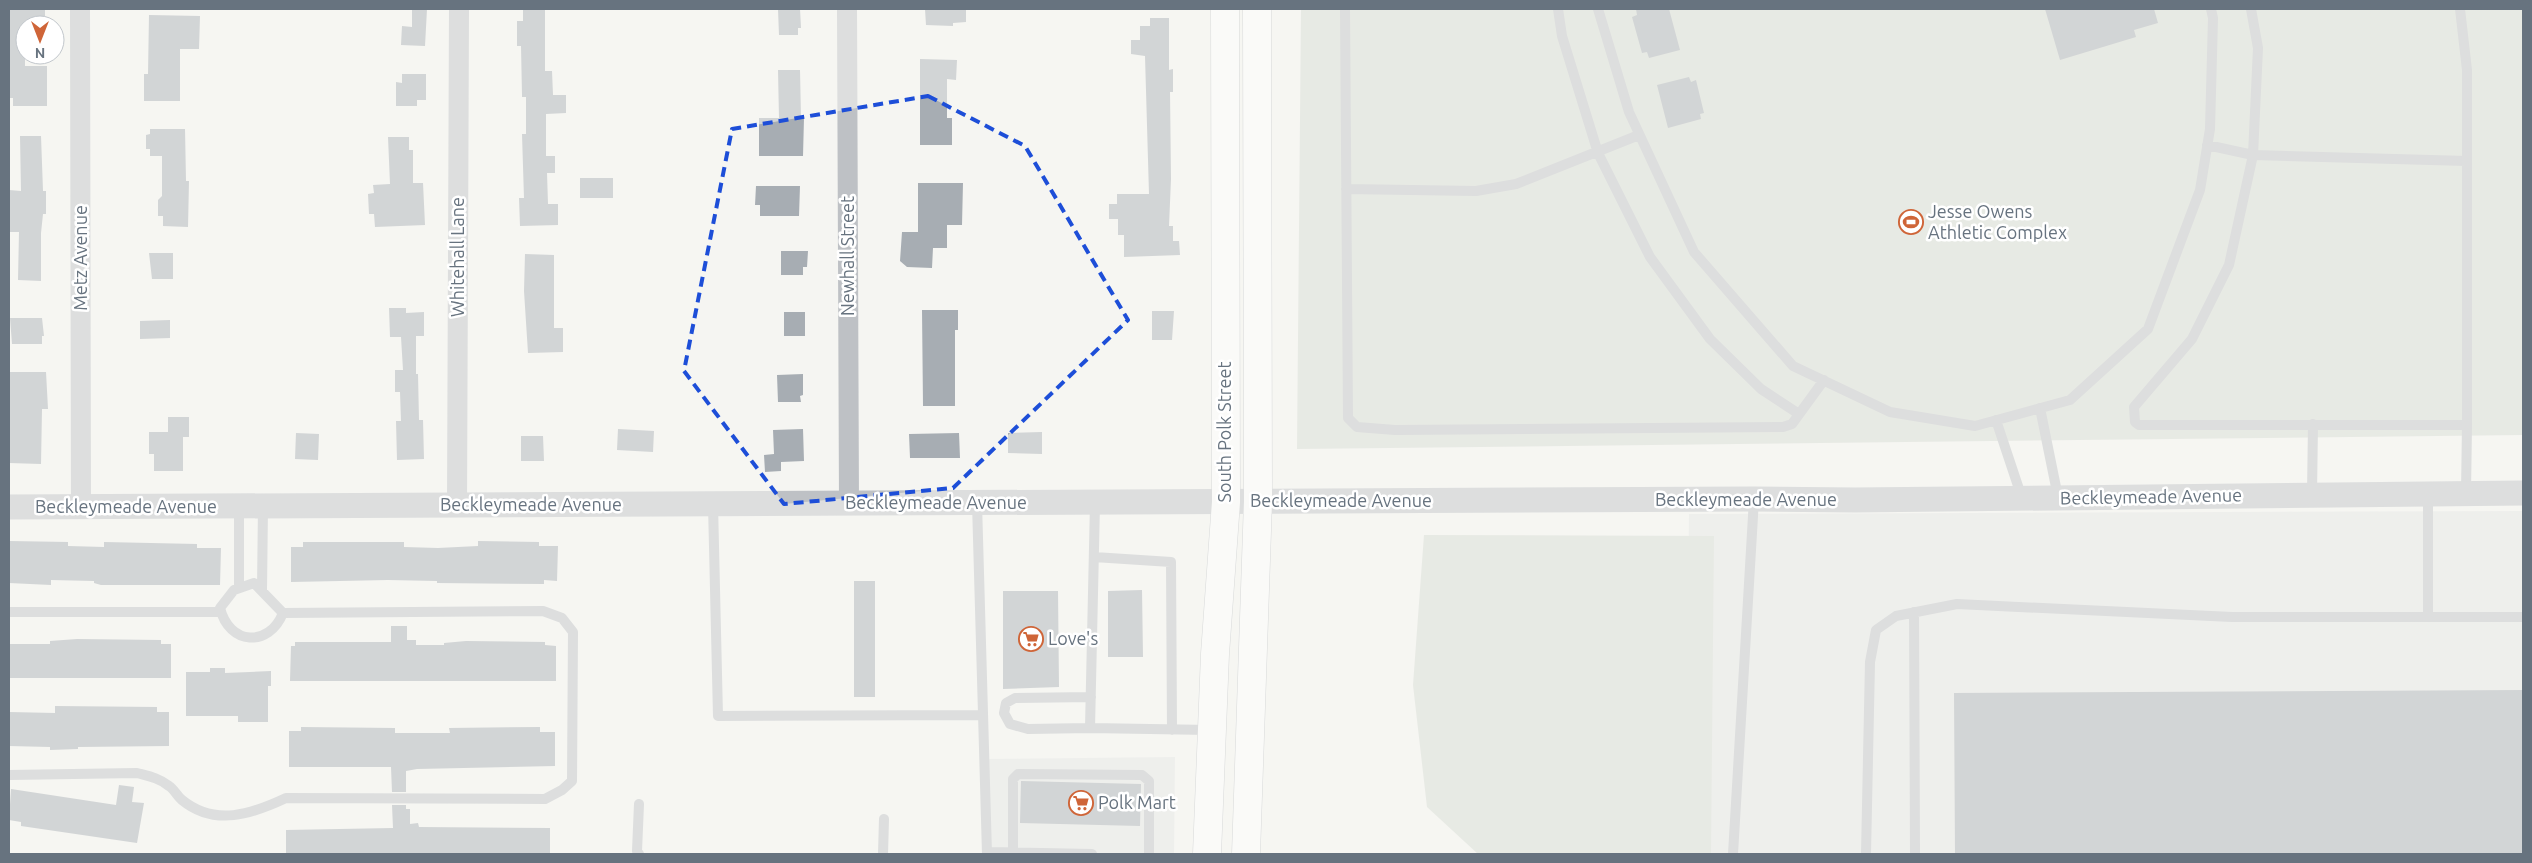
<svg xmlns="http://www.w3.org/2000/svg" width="2532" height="863" font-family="Ubuntu,sans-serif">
<rect width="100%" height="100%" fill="#f5f5f2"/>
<path fill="#e5e6e5" d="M2523,511V854H1686L1689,514Z
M1175,757L1174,854H988L987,759Z"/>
<path fill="#d6dbd3" d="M1301,9H2523V435L1297,449Z
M1424,535L1714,536L1711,854H1478L1427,807L1413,685Z"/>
<path fill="#a7adb3" d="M9,9H45V24L25,25V66H47V106H13V98H9Z
M412,9H427L425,46L401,45L402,26L412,27Z
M778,9H800L801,28H798V35H779Z
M925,9H966V22L953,23V26L926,25Z
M1636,9H1669L1680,50L1649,58L1647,52L1642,53L1632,17L1637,15Z
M2045,9H2154L2158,23L2134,30L2136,37L2060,60Z
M523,10H545V71H552L553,95H566V113L546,114V156H555V173H547L548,204H558V225L520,226L519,198H524L522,134H526V97H522V95L521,46H517V21H523Z
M149,15L200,16L199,49H180V101H144V74H148Z
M1150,18H1169V70L1173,69V92H1170L1171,179L1169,226H1173V241H1179L1180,255L1124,257V235H1118V219H1109V204H1117V194H1149L1145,56L1131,54V40H1140V26H1150Z
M920,59L957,60L956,80L947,79V118H952V145H920Z
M778,70H800L801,118H804L803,156H759V118H779Z
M402,74H426V100H417V106H396V82L402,83Z
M1689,77L1691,82L1696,80L1704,113L1700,114L1701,119L1668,128L1657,85Z
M150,129H185L186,181H189L188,227L163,226V216H158V200L162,196V156H150V149H146V135L150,134Z
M20,136H41L43,191H46V214H43L41,233V281L18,280L19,232H9V190L21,191Z
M388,137H409V150H413V183H423L425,225L375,227L374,214H369L368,194L374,193L373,185L390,184Z
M580,178H613V198H580Z
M918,183H963L962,225H947V248H933L932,268L907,267L900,261L902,232H918Z
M756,186H800L799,216H760V205H755Z
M781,251H808L807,267H803V275H781Z
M149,253H173V279H152Z
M525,254L554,255V328H563V352L528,353L524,291Z
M389,308H406V313L424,312V336H416V374H418L419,420H423L424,459L397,460L396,421H401L400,392H395V370H403L401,337H390Z
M922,310H958V330H955V406H923Z
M1152,311H1174L1172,340H1152Z
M784,312H805V336H784Z
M10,318H42L44,336H42V344H12Z
M170,320V338L140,339V321Z
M9,372H46L48,409H42L41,464L9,463Z
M803,374V395L800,396L801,402H778L777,375Z
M168,417H189V437H183V471H154V454H149V432H168Z
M618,429L654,431L653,452L617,450Z
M803,429L804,461L781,462V471L765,472L764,455L774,454L773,430Z
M1042,432V454L1008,453V433Z
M296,433L319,434L318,460L295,459Z
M959,433L960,458H910L909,434Z
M521,436H543L544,461H521Z
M9,541L68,542V546L104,547V542L197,544V548H221L220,585H101L94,583V581L51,580V585L9,583Z
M478,541L539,542V546H558L557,581L544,580V584L437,583V581L388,580L291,582V547H303V542H404V547L438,548L478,546Z
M854,581H875V697H854Z
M1142,590L1143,657H1108V591Z
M1003,591H1058L1059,687L1003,689Z
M391,626H407V640H416V645H444V643L466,641L545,642V645L556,646V681H290L291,646H295V642H391Z
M77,639L161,640V644H171V678H9V644H50V641Z
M210,668H225V673L271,671V686H268V722H238V716H186V672H210Z
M2523,690V854H1955L1954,693Z
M55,706L157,707V712H169V746L78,747V749L50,750V747L9,746V712L55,713Z
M301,727L395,728V733H450L449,728L540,727V732H555V766L417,769L406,771V792H392L391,767H289V731H301Z
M1021,781L1141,784L1140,826L1020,823Z
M119,785L134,787L132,802L144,803L137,843L21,826V822L9,820L11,789L116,805Z
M392,805H406V809H410V824L418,823L419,827L550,828V854H286V830L393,828Z"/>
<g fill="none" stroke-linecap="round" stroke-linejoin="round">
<defs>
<path id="secondary" d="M1207,854L1215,654L1226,502L1225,9
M1246,854L1258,501L1257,9"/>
</defs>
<use href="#secondary" stroke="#b3b7bb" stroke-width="29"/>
<path stroke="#bec1c5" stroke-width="10" d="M1345,9L1348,418L1357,427L1395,430L1783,427L1792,424L1824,380
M1558,9L1562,36L1598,153L1650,257L1710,339L1761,389L1799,414
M1598,9L1629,112L1694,252L1793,366L1890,412L1975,426L2070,400L2148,329L2200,190L2210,129L2213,18L2211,9
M2251,9L2258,48L2253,155L2467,161
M2207,145L2253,155L2229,265L2192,339L2134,407L2135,422L2139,425H2467V70L2460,9
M1346,189L1476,191L1516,184L1639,135
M2040,408L2058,497
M1996,420L2022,498
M2466,493L2467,425
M2312,494L2313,424
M2428,494V617
M977,503L987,854
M1095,503L1090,728L1210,730
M713,504L718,716L983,715
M239,506V587
M1094,557L1171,562L1172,730
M254,583L283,613C269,648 229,645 220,608L234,590Z
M262,590L263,506
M9,612H221
M1914,612L1915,854
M1090,728L1028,729L1010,724L1004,713L1006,703L1015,698L1091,697
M9,775L137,773C148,776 159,778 169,786C174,789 177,796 182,800C215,827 252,814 286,798L545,799L562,790L572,781L573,632L562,618L543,611L283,613
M639,804L637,851L639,854
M987,852L1092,854
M1013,853V779L1018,774L1142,775L1149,781V854
M883,854L884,819
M1733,854L1754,499
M1866,854L1870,662L1876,630L1896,616L1957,604L2232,617H2523"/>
<path stroke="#bec1c5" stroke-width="20" d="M80,9L81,507
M847,9L849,503
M457,505L459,9"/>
<path stroke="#bec1c5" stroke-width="25" d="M9,507L1754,499L1855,500L2523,493"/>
<use href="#secondary" stroke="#fff" stroke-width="28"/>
</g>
<path d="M0 0H2532V863H0ZM928,96L1025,146L1128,320L953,488L784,504L684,371L732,129Z" fill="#f5f5f2" fill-opacity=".55" fill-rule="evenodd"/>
<path fill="none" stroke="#1d4ed8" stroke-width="4" stroke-dasharray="10 6" stroke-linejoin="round" d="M928,96L1025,146L1128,320L953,488L784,504L684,371L732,129Z"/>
<defs>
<symbol id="stadium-ring" viewBox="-11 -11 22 22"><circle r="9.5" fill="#fff" stroke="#cf6538" stroke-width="1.5"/><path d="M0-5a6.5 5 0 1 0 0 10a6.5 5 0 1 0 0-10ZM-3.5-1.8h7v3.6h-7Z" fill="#cf6538"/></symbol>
<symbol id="supermarket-ring" viewBox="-11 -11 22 22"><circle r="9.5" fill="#fff" stroke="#cf6538" stroke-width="1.5"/><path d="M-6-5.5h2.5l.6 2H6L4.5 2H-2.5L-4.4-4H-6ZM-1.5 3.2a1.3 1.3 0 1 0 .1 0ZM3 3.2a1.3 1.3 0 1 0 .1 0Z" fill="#cf6538"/></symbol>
</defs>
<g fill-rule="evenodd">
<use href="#stadium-ring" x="1897" y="208" width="28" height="28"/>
<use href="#supermarket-ring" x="1017" y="625" width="28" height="28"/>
<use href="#supermarket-ring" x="1067" y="789" width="28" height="28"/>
</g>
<g text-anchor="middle" stroke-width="5" stroke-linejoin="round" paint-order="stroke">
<g font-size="18" fill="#67737f" stroke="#fff" text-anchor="start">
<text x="1928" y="218">Jesse Owens<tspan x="1928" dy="21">Athletic Complex</tspan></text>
<text x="1048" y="645">Love's</text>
<text x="1098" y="809">Polk Mart</text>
</g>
<g font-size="18" fill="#67737f" stroke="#fff">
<text transform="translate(848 256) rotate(-90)" y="6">Newhall Street</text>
<text transform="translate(458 257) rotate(-90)" y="6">Whitehall Lane</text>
<text transform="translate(81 258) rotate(-90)" y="6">Metz Avenue</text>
<text transform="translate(1225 432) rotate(-90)" y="6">South Polk Street</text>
<text transform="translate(2151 497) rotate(-1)" y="6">Beckleymeade Avenue</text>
<text x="1746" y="506">Beckleymeade Avenue</text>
<text x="1341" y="507">Beckleymeade Avenue</text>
<text x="936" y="509">Beckleymeade Avenue</text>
<text x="531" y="511">Beckleymeade Avenue</text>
<text x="126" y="513">Beckleymeade Avenue</text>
</g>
</g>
<rect width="2532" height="863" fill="none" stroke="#67737f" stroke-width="20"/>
<g transform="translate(40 40) rotate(180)"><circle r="24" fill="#ffffff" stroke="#c2c7cc"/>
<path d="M0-4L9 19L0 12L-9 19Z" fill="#cf6538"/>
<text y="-8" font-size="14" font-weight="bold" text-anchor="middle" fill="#67737f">N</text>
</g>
</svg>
